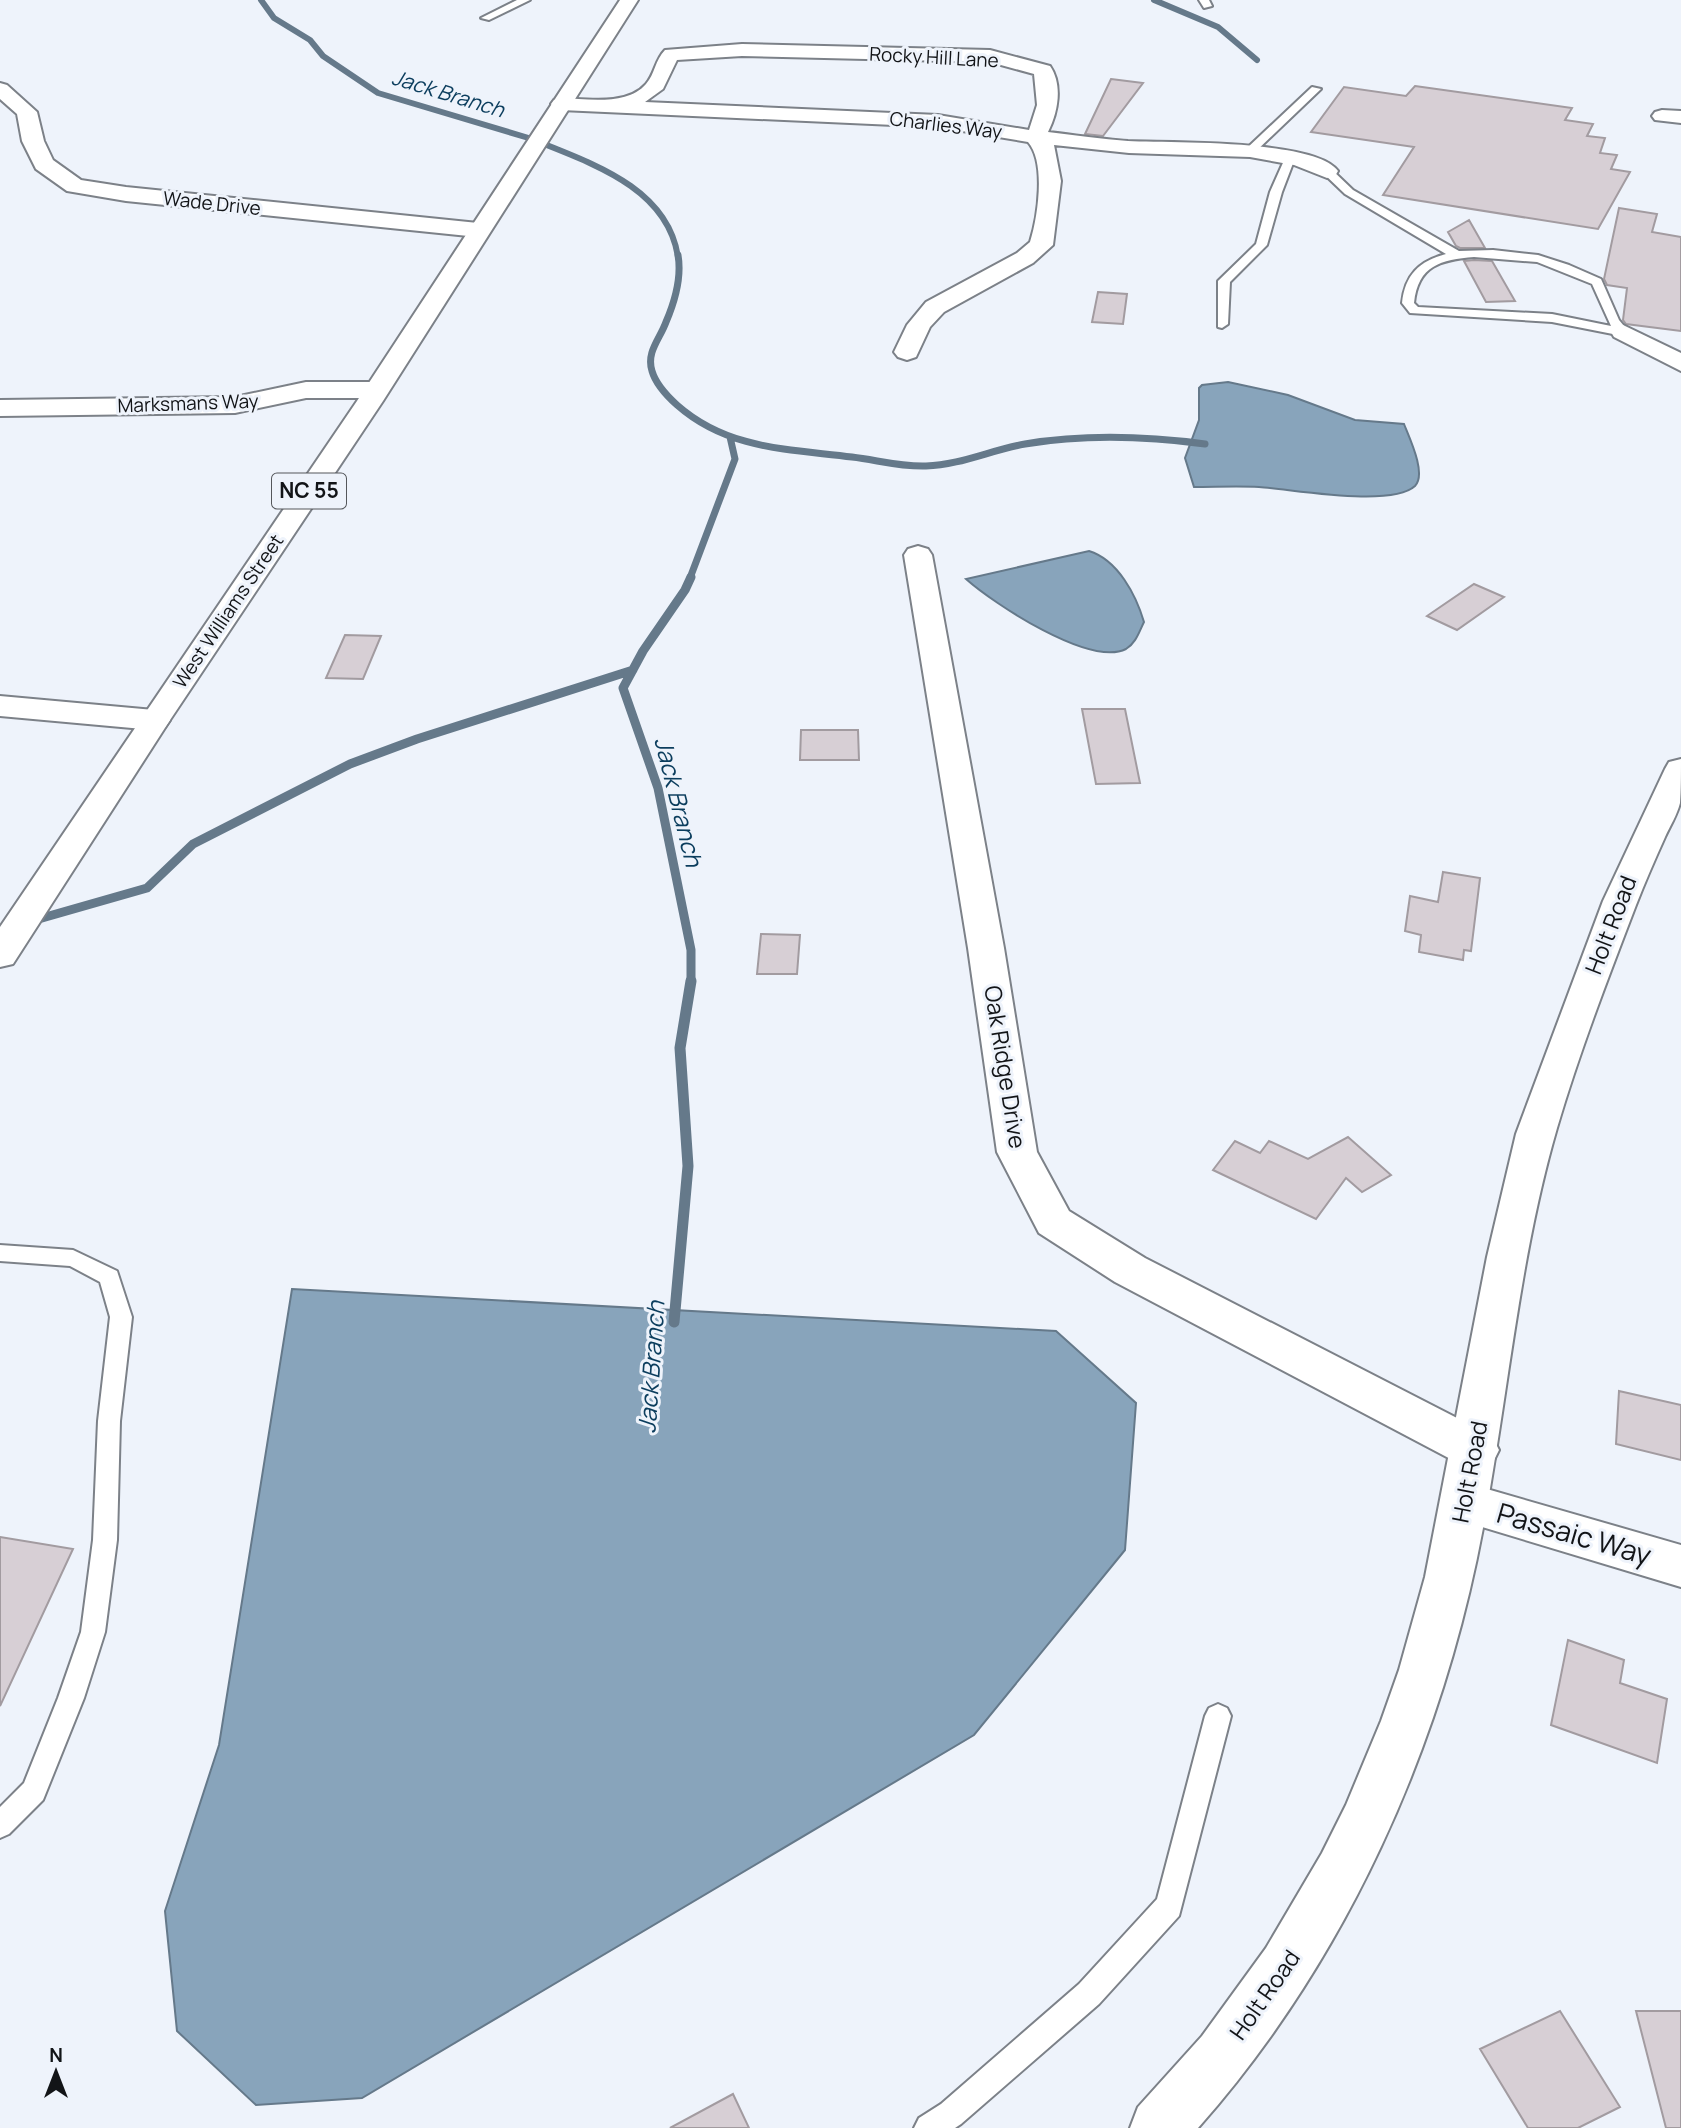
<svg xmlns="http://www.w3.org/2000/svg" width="1681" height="2128" font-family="Manrope,sans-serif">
<rect width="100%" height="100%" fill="#eef3fb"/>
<path fill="#88a4bb" stroke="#65798a" stroke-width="2" d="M1228,382L1288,395L1355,420L1404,424C1409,437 1427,474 1415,486C1391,508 1292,489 1259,487C1237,486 1215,487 1194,487L1185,458L1199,420V388L1202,385Z
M1089,551C1118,560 1136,595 1144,622C1139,632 1136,643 1126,649C1090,667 994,604 966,579Z
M292,1289L1056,1331L1136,1403L1125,1550L974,1735L362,2098L256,2105L177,2031L165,1911L219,1745Z"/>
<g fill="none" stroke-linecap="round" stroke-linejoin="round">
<path stroke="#65798a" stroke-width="6" d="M261,0L274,18L310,40L323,56L378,93L532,139
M1154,0L1218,27L1257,60
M544,144C599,166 668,191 678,257"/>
<path stroke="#65798a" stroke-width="7" d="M678,255C682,278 675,301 666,322C660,339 646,352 652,371C656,385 667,396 677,405C728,450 789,449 852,457C877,460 901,467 926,466C960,465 991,450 1025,444C1085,434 1145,436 1205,444
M690,578L735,459L730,437"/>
<path stroke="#65798a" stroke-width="9" d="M35,920L147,888L193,844L350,764L417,739L633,670
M691,982V950L658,788L623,688L643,651L685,590L691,577"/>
<path stroke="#65798a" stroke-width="11" d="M674,1322L688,1166L680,1048L691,981"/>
</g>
<path fill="#d7cfd5" stroke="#a29ba0" stroke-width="2" d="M1111,79L1143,83L1103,136L1085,134Z
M1415,86L1572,108L1565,120L1593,124L1587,136L1605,138L1600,153L1617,155L1611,169L1630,172L1598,229L1383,195L1414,147L1311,132L1344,87L1406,96Z
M1619,208L1657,214L1652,232L1681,237V331L1626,324L1623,320L1627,288L1607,285L1604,279Z
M1469,220L1485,248H1460L1456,246L1448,232Z
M1474,260L1492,261L1515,301L1486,302L1464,261Z
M1098,292L1127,294L1123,324L1092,322Z
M1474,584L1504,597L1457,630L1427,616Z
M345,635L381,636L363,679L326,678Z
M1082,709H1125L1140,783L1096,784Z
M801,730H858L859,760H800Z
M1443,872L1480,878L1471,951L1464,950L1463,960L1419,952L1421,935L1405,931L1410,896L1438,902Z
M761,934L800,935L797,974H757Z
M1348,1137L1391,1175L1362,1192L1346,1178L1316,1219L1213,1170L1235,1141L1260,1153L1269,1141L1308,1159Z
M1619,1391L1681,1405V1460L1616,1444Z
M0,1537L73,1549L0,1706Z
M1568,1640L1624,1660L1620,1683L1667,1699L1657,1763L1551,1725Z
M1560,2011L1620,2107L1578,2128H1528L1480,2049Z
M1636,2011H1681V2128H1666Z
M733,2094L749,2128H670Z"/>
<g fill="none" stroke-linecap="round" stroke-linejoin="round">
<defs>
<path id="lane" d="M517,0H530L489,20L481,18Z
M1199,0H1209L1212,6L1204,8Z
M1312,87L1321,89L1254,153H1246V149Z
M1286,156L1295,158L1282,192L1267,245L1230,282L1228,324L1222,328L1218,327V281L1256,244L1270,192Z
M1323,169H1331L1353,190L1459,251L1493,250L1538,255L1569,265L1601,279L1619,320L1629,332L1623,336L1552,322L1410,313L1402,303C1405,275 1419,261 1446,254L1345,194L1323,173ZM1474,257L1537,262L1592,284L1611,326L1552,314L1418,307L1414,303C1418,265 1441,260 1474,257Z
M0,1245L73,1250L117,1271L132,1317L120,1421L117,1540L105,1632L84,1698L43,1800L9,1834L0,1838V1807L24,1783L58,1698L81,1632L93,1540L98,1421L110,1317L100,1282L70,1266L0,1261Z
M1218,1704L1227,1708L1231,1716L1179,1916L1099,2004L961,2124L955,2128H914L919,2118L941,2104L1079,1984L1157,1899L1205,1716L1209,1708Z"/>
<path id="street" d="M742,44L990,50L1050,66C1063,85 1058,112 1048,132C1075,135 1102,139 1128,141C1168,143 1316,139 1338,171L1335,176L1327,178L1294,165L1250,157L1129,153L1054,145L1061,181L1053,245L1033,263L944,312L930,327L916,357L907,360L898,357L894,352L907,325L926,302L1017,253L1030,242C1038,217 1046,162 1028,142L938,127L561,110L554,108L551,104L554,100L561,98C587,99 627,106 646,84C655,74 655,60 665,50ZM742,56L990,62L1034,74L1037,105L1029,130L938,115L645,102L663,89L677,60Z
M0,83L7,85L37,112L44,141L53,160L81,180L126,187L478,223L486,225L489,230L486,235L478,237L126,201L67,191L36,169L22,141L17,114L0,99Z
M1662,110L1681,111V123L1655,120L1652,116L1655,112Z
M1623,325L1681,353V371L1614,337L1611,332L1614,327Z
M306,382H375L384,385L388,390L384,395L375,398H306L235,413L0,416V400L235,397Z
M918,546L928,549L932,555L1004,948L1037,1152L1069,1211L1145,1258L1492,1436L1499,1450L1492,1464L1476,1469L1460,1464L1115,1282L1039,1233L997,1152L968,948L904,555L908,549Z
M0,696L154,710L165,713L170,720L165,727L154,730L0,716Z
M1466,1483L1681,1545V1587L1449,1517L1443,1503L1449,1489Z"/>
<path id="secondary" d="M1681,759C1681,773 1681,790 1680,803C1677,815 1670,826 1665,837C1655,859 1645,882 1636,905C1608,978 1579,1053 1557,1128C1519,1258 1508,1395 1483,1528C1442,1747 1346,1961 1198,2128H1130L1138,2107L1202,2036L1266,1948L1322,1853L1346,1805L1381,1721L1399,1670L1425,1577L1487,1257L1516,1134L1603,901L1665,769L1669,762Z"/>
<path id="primary" d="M620,0H638L383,401L170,720L13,964L0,967V927L357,401Z"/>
</defs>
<use href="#lane" stroke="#7c8188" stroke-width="4"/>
<use href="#street" stroke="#7c8188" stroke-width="4"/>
<use href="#secondary" stroke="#7c8188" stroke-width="4"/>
<use href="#primary" stroke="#7c8188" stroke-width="4"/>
<use href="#lane" fill="#fff" fill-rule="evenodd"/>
<use href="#street" fill="#fff" fill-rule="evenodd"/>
<use href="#secondary" fill="#fff" fill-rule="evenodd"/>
<use href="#primary" fill="#fff" fill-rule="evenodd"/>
</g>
<g text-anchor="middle" stroke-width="6" stroke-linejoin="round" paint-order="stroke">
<g font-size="19" fill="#121417" stroke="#eef3fb">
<text transform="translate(934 57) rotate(3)" y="7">Rocky Hill Lane</text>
<text transform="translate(946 125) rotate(7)" y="7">Charlies Way</text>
<text transform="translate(212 203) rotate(6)" y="7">Wade Drive</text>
<text transform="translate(188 403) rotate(-2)" y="7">Marksmans Way</text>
<text transform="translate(228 611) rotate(-56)" y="7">West Williams Street</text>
</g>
<g font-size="21" font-style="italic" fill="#0b3d5d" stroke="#eef3fb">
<text transform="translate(448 94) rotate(17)" y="7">Jack Branch</text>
</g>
<rect fill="#eef3fb" stroke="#54575b" stroke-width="2" x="272" y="473.5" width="74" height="35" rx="5"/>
<g font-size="21" font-weight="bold" fill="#121417">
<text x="309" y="498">NC 55</text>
</g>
<g font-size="23" fill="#121417" stroke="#eef3fb">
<text transform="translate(1611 925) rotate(-69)" y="8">Holt Road</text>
<text transform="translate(1005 1067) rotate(81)" y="8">Oak Ridge Drive</text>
<text transform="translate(1470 1472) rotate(-79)" y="8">Holt Road</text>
<text transform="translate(1265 1995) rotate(-55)" y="8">Holt Road</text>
</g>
<g font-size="24" font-style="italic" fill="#0b3d5d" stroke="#eef3fb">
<text transform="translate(678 802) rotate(76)" y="8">Jack Branch</text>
<text transform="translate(652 1367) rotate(-86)" y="8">Jack Branch</text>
</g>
<g font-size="28" fill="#121417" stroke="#eef3fb">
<text transform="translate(1574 1534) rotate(16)" y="10">Passaic Way</text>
</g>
</g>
<g transform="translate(56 2072)" stroke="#eef3fb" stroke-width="5" paint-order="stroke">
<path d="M0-5L12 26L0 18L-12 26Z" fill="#121417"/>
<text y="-10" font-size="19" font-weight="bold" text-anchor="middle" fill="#121417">N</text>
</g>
</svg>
